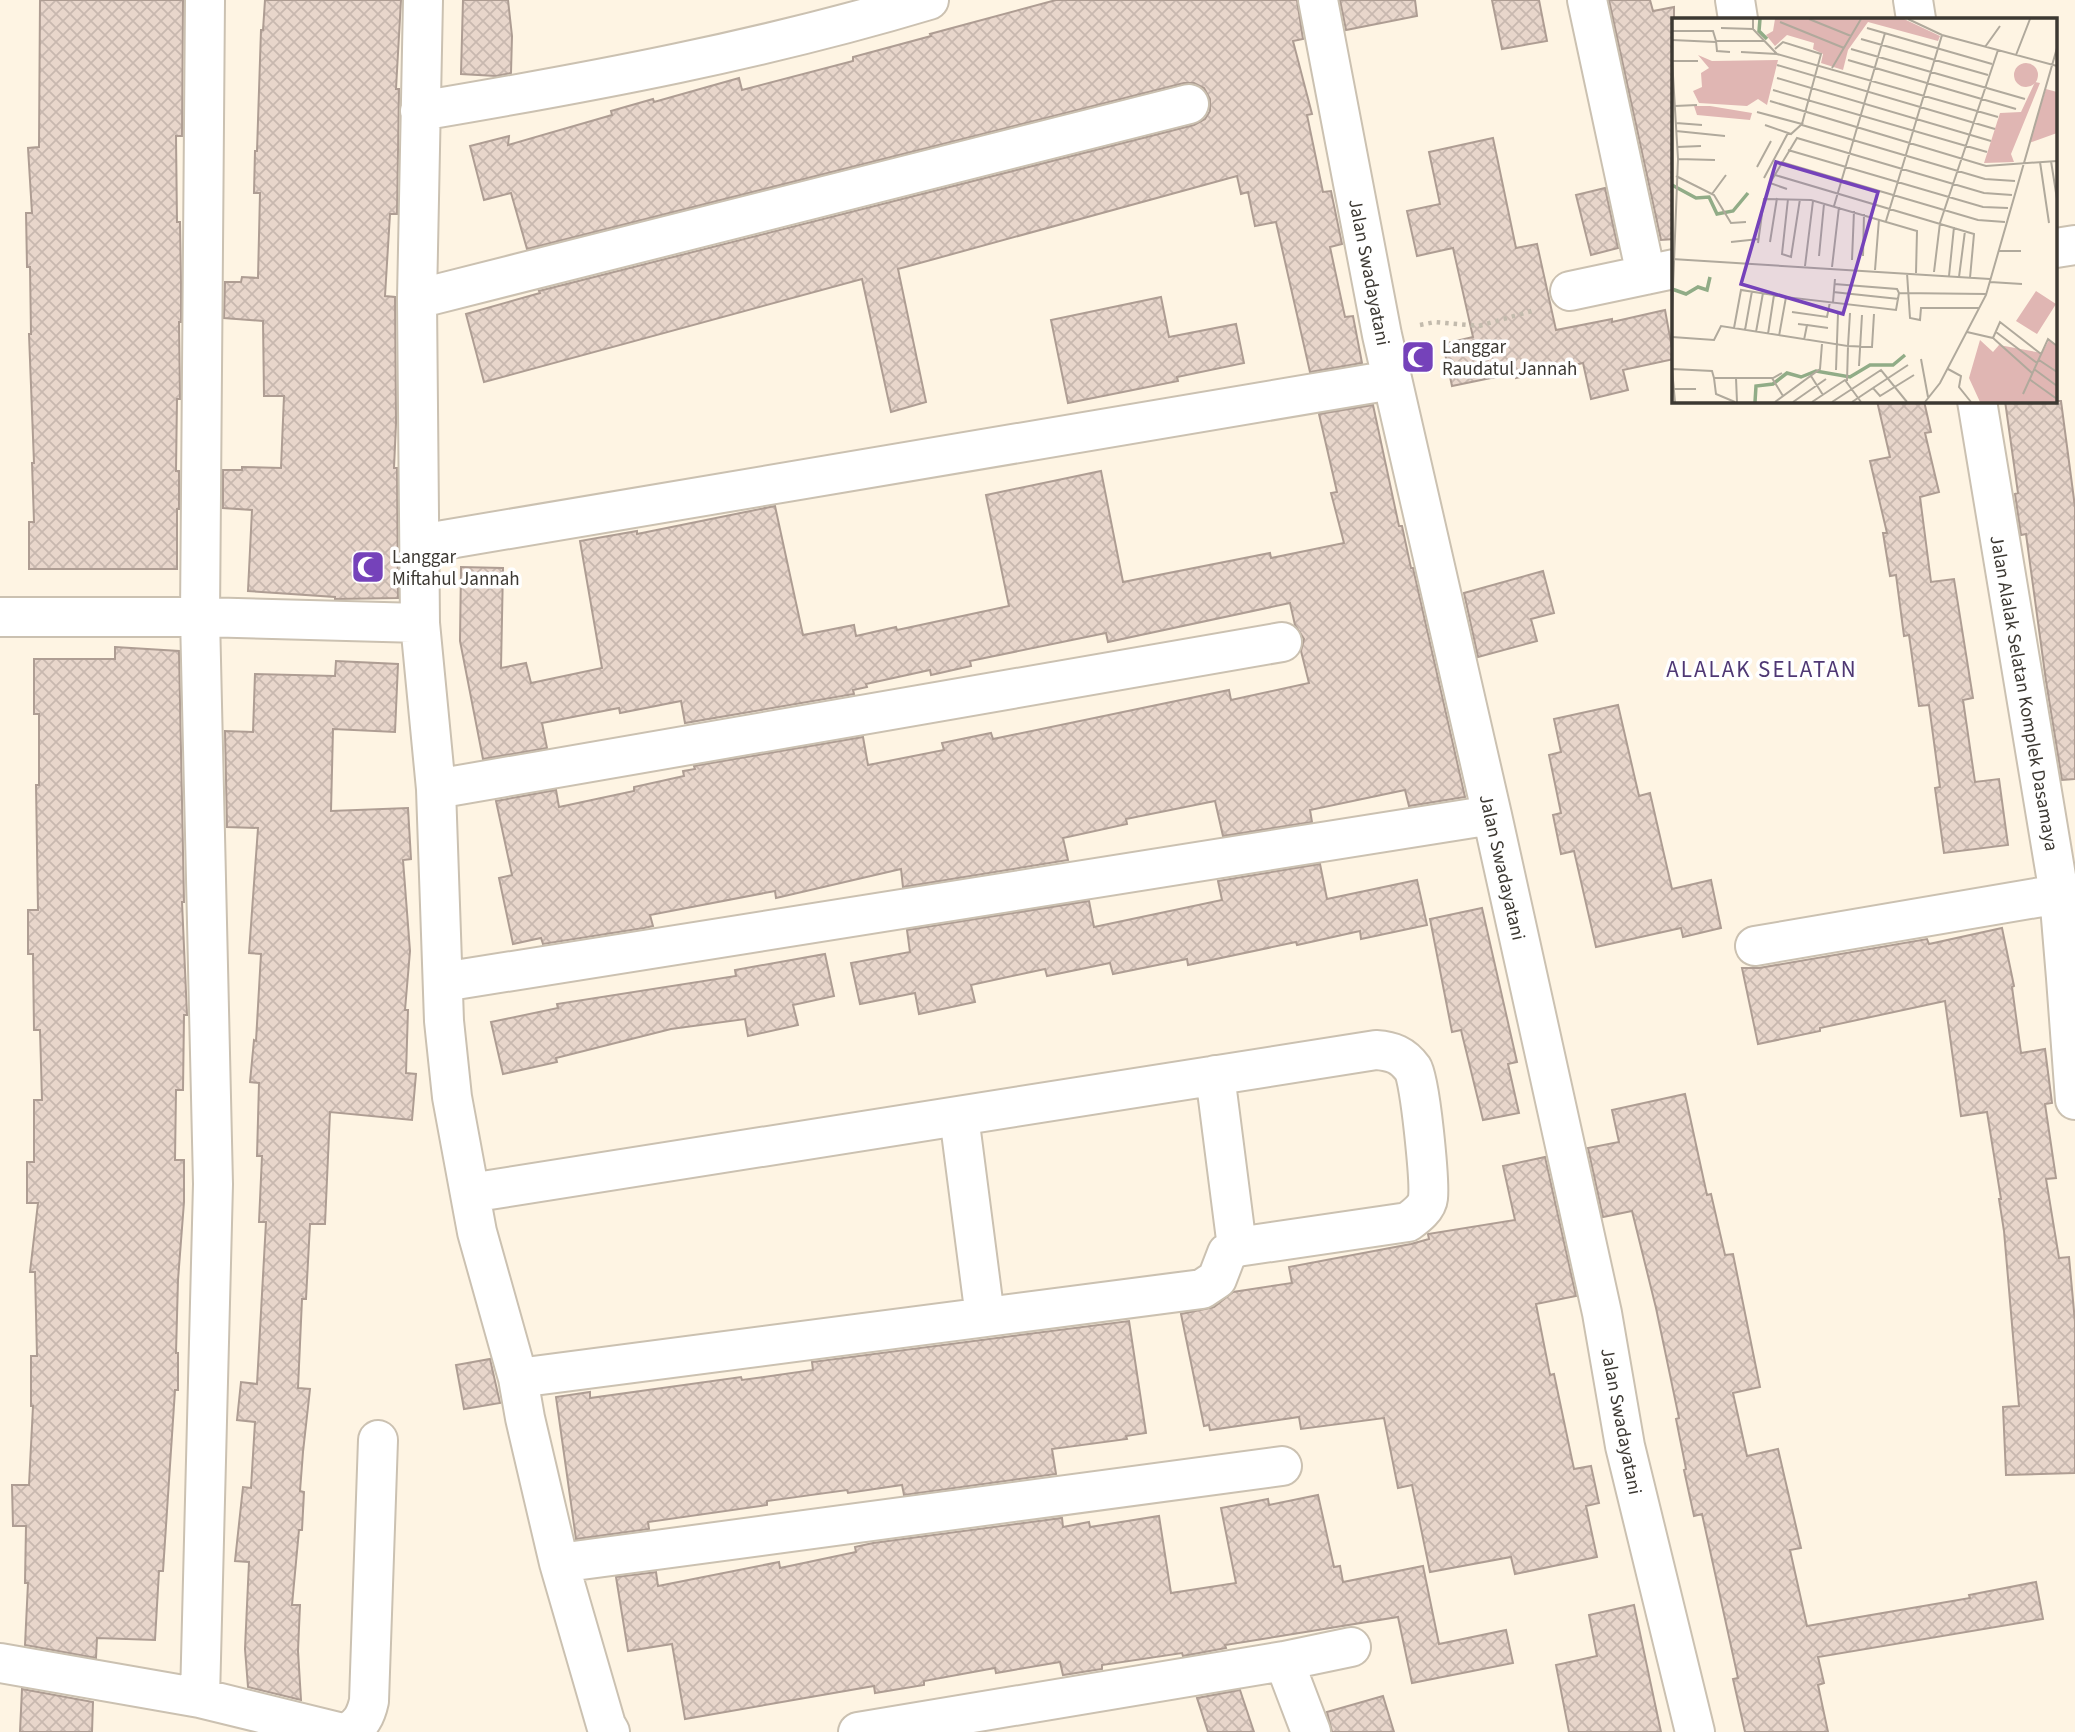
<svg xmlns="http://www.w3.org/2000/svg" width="2075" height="1732" font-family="'Source Sans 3',sans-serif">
<defs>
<pattern id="building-cross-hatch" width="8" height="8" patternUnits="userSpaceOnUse" patternTransform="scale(1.75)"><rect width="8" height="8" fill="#e8d6cb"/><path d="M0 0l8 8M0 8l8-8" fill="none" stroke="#c8b8af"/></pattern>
</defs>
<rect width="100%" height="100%" fill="#fef4e3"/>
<path fill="url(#building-cross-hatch)" stroke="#ae9d93" stroke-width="2" d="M40,0H183L182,136H176L177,222H180L181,282V322H179L180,399H177L176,471H179V509H177V569H29V522H34L32,463H34L29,334H31L30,267H27L26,213H32L28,148L39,147Z
M265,0H401L396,89H399L397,214H390L385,296L395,297L396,423L394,468H397L398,598L335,599V597L248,591L252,510L223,508V470H242V467L281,468L284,396H264L263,321L224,318L225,282H241L242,277L258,278L260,193H254L255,151H257L261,30H263Z
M463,0H508L512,36L511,73L496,76L461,74Z
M1056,0H1297L1303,39L1293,41L1312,114L1307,115L1323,192L1331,191L1342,244L1330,247L1345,317L1353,316L1362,363L1310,372L1276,222L1255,226L1248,192L1241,194L1237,176L898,269L926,402L891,412L862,279L484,382L466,314L540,293L539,291L1194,125L1205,119L1210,111V99L1204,88L1194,83H1184L527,249L511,193L484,200L470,146L509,136L508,145L612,115L611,111L653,99L654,102L739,78L742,90L853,61V57L931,36L930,34Z
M1340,0H1415L1417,16L1346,30Z
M1492,0H1539L1547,41L1502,49Z
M1609,0H1650L1653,11L1674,7V239L1661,240Z
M1493,138L1516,248L1537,244L1556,330L1612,319V322L1665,310L1674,359L1623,370L1628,390L1591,399L1583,363L1516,378L1515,373L1452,386L1443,344L1473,337L1453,248L1417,256L1407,211L1440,204L1429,152Z
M1605,188L1618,248L1591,255L1576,195Z
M1161,297L1169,337L1236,324L1244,363L1177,377L1178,381L1068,403L1051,320Z
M1877,401H1924L1931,432L1925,433L1939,492L1920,497L1931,582L1954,579L1973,698L1963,700L1975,782L1999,779L2008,845L1944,853L1935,788L1940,787L1929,705L1919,706L1909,635L1904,636L1896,575L1890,576L1883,533H1887L1870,461L1890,457Z
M2005,401H2061L2075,507V779L2062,780L2046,681L2026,534L2021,535L2015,494L2018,493Z
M1373,405L1399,526H1402L1411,568H1413L1465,797L1409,806L1405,790L1310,810L1312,822L1223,836L1215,801L1126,819L1127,824L1063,838L1068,860L903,887L901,869L776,898L775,891L650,915L653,926L644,928L543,944L541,938L513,944L499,878L512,875L496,801L556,790L559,807L634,791V787L684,776L683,771L695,769L694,766L863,737L868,765L944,750L942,743L991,733L993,739L1229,690L1231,700L1309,683L1301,651L1304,639L1295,625L1290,603L1108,642L1106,633L970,661L971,666L931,675L930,670L866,684L867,687L853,690L854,694L685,723L681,701L620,713L619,708L542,723L547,748L483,759L460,641L461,567L503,568L501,668L526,663L531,683L602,668L580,541L637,531V534L775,506L803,635L854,625L856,636L896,627L897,630L1009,606L986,495L1101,471L1123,582L1270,553L1271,558L1344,543L1331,493L1337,492L1319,414Z
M1543,571L1554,613L1531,619L1537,641L1478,657L1464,593Z
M115,647L179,651L184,902H182L187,1015H184L183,1090H176L175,1160H184V1202L178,1280L176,1353H178V1390H175L163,1571H159L155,1640L97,1638L96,1658L25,1645L28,1583H25L26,1526H13L12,1485H29L33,1406H31V1356H37L35,1272H30L38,1203H27V1162H34V1100H42L40,1030H34L33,954H28V910H38L36,785H39V714H34V659H115Z
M336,661L398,664L395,732L333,729L331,811L408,808L411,859L403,860L410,951L405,1010H408L406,1073L416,1074L412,1120L330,1112L325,1224H310L306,1299H302L298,1388L310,1389L303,1452L300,1491L304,1492L302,1530H299L292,1605H300L298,1651L301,1700L248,1687L245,1649L249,1562L235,1561L243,1487L251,1488L255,1422L237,1420L241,1382L257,1384L266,1222H259L262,1156H257L259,1083L250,1082L254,1040L256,1041L261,954L249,953L258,828L227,827L225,731L253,732L255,674L335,676Z
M1618,705L1639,796L1650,793L1672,889L1711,880L1721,928L1683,937L1681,928L1596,947L1574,851L1561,854L1553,815L1561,813L1549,755L1561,752L1554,719Z
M1320,864L1327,899L1417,880L1427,925L1361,939L1360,931L1297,945L1296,942L1188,965L1187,959L1113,974L1110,963L1047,976L1045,969L971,985L975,1002L919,1014L915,993L860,1004L851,963L910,952L907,930L1089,901L1094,927L1222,900L1218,881Z
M1482,908L1517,1062L1508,1064L1519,1113L1483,1120L1461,1030L1452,1032L1430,919Z
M2002,928L2014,986L2012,987L2021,1053L2045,1049L2052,1103L2045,1104L2056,1178L2046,1179L2059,1258L2069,1257L2075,1322V1473L2006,1475L2003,1407L2019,1406L2004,1231L1999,1199H2001L1987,1112L1961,1116L1945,1001L1820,1028V1031L1758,1044L1742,968H1759L1927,939L1929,944Z
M825,954L834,996L793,1005L798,1025L748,1036L745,1019L671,1029L556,1058L557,1062L503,1074L491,1022L558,1008L557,1004L736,976L735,970Z
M1685,1094L1707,1195L1711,1194L1725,1255L1733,1254L1760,1387L1733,1393L1747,1456L1778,1449L1801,1548L1790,1550L1807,1626L1970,1598L1969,1595L2036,1582L2043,1619L1818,1657L1824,1683L1818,1685L1828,1732H1745L1733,1679L1738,1678L1702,1514L1694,1516L1684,1470L1686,1469L1676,1419L1679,1418L1656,1308L1632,1211L1603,1217L1588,1148L1619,1142L1612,1110Z
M1545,1157L1576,1296L1536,1304L1550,1375L1554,1374L1574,1469L1591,1466L1599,1503L1586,1506L1597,1557L1515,1574L1511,1557L1430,1572L1412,1485L1398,1488L1384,1418L1301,1429L1299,1417L1210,1430L1209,1425L1204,1426L1181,1314L1214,1307L1233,1292L1292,1283L1289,1267L1411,1244L1429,1239L1428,1234L1515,1220L1503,1166Z
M1129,1321L1146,1433L1126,1436L1127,1439L1052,1449L1056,1474L904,1495L902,1485L848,1493L847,1490L767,1501V1505L648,1522L649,1529L576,1539L556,1397L590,1392V1398L741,1377L742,1380L813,1370L812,1362Z
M490,1359L500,1403L464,1409L456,1365Z
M1318,1495L1334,1567L1340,1566L1343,1582L1423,1566L1439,1644L1506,1630L1513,1663L1412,1683L1398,1617L1225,1645L1226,1648L1183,1656L1182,1653L1102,1665V1669L1063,1675L1060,1662L996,1673L995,1668L924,1681V1685L875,1693L874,1686L685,1719L672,1644L628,1651L616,1577L656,1572L658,1586L779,1562L780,1568L856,1552L855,1547L873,1543L1062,1518L1063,1527L1089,1522L1090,1527L1159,1516L1171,1593L1236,1583L1221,1508L1268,1499L1269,1505Z
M1634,1605L1661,1732H1569L1556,1665L1597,1656L1589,1615Z
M22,1689L93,1702L92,1732H20Z
M1240,1690L1254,1732H1208L1197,1698Z
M1383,1696L1394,1732H1332L1327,1712Z"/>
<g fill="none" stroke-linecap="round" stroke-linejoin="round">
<defs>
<path id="minor" d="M423,0L417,299L420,623L436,789L444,1021L452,1097L477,1232L518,1378L525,1418L559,1563L606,1725L610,1732
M1318,0L1382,335L1492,815L1602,1313L1625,1446L1695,1732
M1587,0L1646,275
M1735,0L1738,19
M1913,0L1916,19
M420,111C592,82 763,50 929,0
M2056,248L2075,245
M1570,291L1674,269
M417,299L1189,104
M1977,401L2059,894L2066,978L2075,977
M420,544L1392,380
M0,617H200L420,623
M436,789L1282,642
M1755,946L2059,894
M2066,978L2075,1100
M443,982L1492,815
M1215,1075L1237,1247
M959,1116L985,1317
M470,1193L1376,1050C1392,1051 1403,1055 1413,1069C1420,1079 1430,1181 1428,1198C1427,1208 1416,1216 1408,1222L1237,1247L1227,1253L1217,1279L1202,1289L518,1378
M559,1563L1282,1466
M1284,1661L1311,1732
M0,1663L200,1698L338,1732
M200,1698L213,1184L200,617L205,0
M348,1732C361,1725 366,1715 369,1701L378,1440
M858,1732L1284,1661L1351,1647"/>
</defs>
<use href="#minor" stroke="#cbc1b1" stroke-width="42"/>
<path stroke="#c3bbad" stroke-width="4.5" stroke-dasharray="3.5 5" stroke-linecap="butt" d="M1420,325L1435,322L1479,326L1535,310"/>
<use href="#minor" stroke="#fff" stroke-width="38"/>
</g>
<defs>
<symbol id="mosque-square" viewBox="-11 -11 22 22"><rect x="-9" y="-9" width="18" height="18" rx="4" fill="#7542ba" stroke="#fff"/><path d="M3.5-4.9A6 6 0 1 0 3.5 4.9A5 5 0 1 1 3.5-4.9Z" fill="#fff"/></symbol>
</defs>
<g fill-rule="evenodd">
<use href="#mosque-square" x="1399" y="338" width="38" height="38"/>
<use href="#mosque-square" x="349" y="548" width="38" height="38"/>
</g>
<g text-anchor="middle" stroke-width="7" stroke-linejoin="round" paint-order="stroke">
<g font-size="19" fill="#3c3832" stroke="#fff">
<text transform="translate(1370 272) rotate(79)" y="7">Jalan Swadayatani</text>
<text transform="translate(2025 693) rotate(80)" y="7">Jalan Alalak Selatan Komplek Dasamaya</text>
<text transform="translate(1503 867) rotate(77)" y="7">Jalan Swadayatani</text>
<text transform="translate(1622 1421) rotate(79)" y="7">Jalan Swadayatani</text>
</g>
<g font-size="19" fill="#3c3832" stroke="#fff" text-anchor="start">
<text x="1442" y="353">Langgar<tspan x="1442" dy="22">Raudatul Jannah</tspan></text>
<text x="392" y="563">Langgar<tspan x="392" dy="22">Miftahul Jannah</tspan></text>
</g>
<g font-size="23" letter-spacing="2" fill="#4f3874" stroke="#fff">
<text x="1762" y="677">ALALAK SELATAN</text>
</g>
</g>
<g transform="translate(1672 18)">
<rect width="385" height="385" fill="#fef4e3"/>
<path d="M363,64L368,65L339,136L342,144L312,145L328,95L349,94ZM374,71L385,74V115L357,125ZM308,322L321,334L327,327L370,335L377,322L385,327V384H308L297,360Z" fill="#e0b6b3"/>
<path d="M103,1H232L268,18L266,23L196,4L176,32L171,52L149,45L151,36L141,31L142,25L115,17L103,28L94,17L101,13ZM26,37L40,43L106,42L95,87L86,81L75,88L27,85L21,73L30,69L29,55L37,50ZM22,88H38L80,95L78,102L25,97Z" fill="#e0b6b3"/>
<path d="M342 57a12 12 0 1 1 24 0a12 12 0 1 1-24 0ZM364,273L384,286L365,316L344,303Z" fill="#e0b6b3"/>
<path fill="none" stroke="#91ac87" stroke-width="3.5" d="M88,1L87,13L95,21M0,167L24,180L37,179L45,196L61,193L76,175M0,271L14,276L26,269L35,272L38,259M83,384L84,368L101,366L115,355L129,359L144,353L178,359L198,347H221L233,337"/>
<path fill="none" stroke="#b0a99c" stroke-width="2" d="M81,1V11L105,36L326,99M137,1L179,18M236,1L270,17L385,48M108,4L172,30M49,10L81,11M195,10L320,46M0,13H41L44,23H93M189,21L316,57M0,22L44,24M44,23L45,33L58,34M313,29L328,8M103,31L111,24L149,36L130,106M179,31L353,81M69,34L105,36M344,37L358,1M0,41L6,141L0,295M176,42L344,91M0,43H26M105,47L323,111M160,50L189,1M105,60L319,123M101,72L315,134M98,83L314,148L385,143M3,88L25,87M85,94L130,106L119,116L93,107M4,105L30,107M130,107L313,161L343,163M4,113L53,118M5,129L29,128M116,132L311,189L336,190M6,141L43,142M379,143L385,181M109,144L306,202L333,204M368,144L377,205M85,149L99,123M103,157L302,216L298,260M4,158L42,177L59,205L74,204M92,160L116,115M115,171L98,165L125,120L312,175L340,177M40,176L54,157M116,181L110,236L119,239L128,181M162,188L213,15M214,203L270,17M59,224L87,221M98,224L105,180M86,225L92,181L139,182L245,213L244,255M326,233H349M147,238L152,186M191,238L192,196M0,241L318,261M180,242L182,193M133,248L141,183M160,249L167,189M203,252L207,201M262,254L268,205L326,32M235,255L238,300L248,302L249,290H308M277,258L282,209M287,259L293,213M318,264L350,266M162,266L225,271L227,275M161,274L227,281M227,275L314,276M161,284L163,261M120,294L155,299L158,284M178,295L176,328L200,329L202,296M126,306L135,307L132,322M135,307L156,310M62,310L69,272L114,279M73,312L80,273M84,314L91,275M295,314L321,320L328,304L369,336M324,314L365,345M96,316L102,277M107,318L114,279L224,292L227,275M0,319L42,322L49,308L176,328L175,363M321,320L360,355M249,341L256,379M367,342L385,354M187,348L190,297M0,351L40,353L42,360M0,351L3,384M276,351L289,358L287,369L299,384M362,351L385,368M164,352L166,295M139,358L151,377M100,360L111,378M357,361L385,381M201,370L236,347M2,371H24M351,376L376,321L385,328M63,384L44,376L42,360H64M65,384L64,360H101L110,355M103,384L148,351L150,326M121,384L154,361M140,384L173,362L189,384M160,384L209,352L235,384M180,384L201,370L208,378L242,357M253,384L268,365L314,277L385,30"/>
<path fill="#7542ba" fill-opacity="0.15" stroke="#7542ba" stroke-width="3.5" d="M104,144L206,174L171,296L69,266Z"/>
<rect width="385" height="385" fill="none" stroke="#3c3832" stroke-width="3.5"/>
</g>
</svg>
